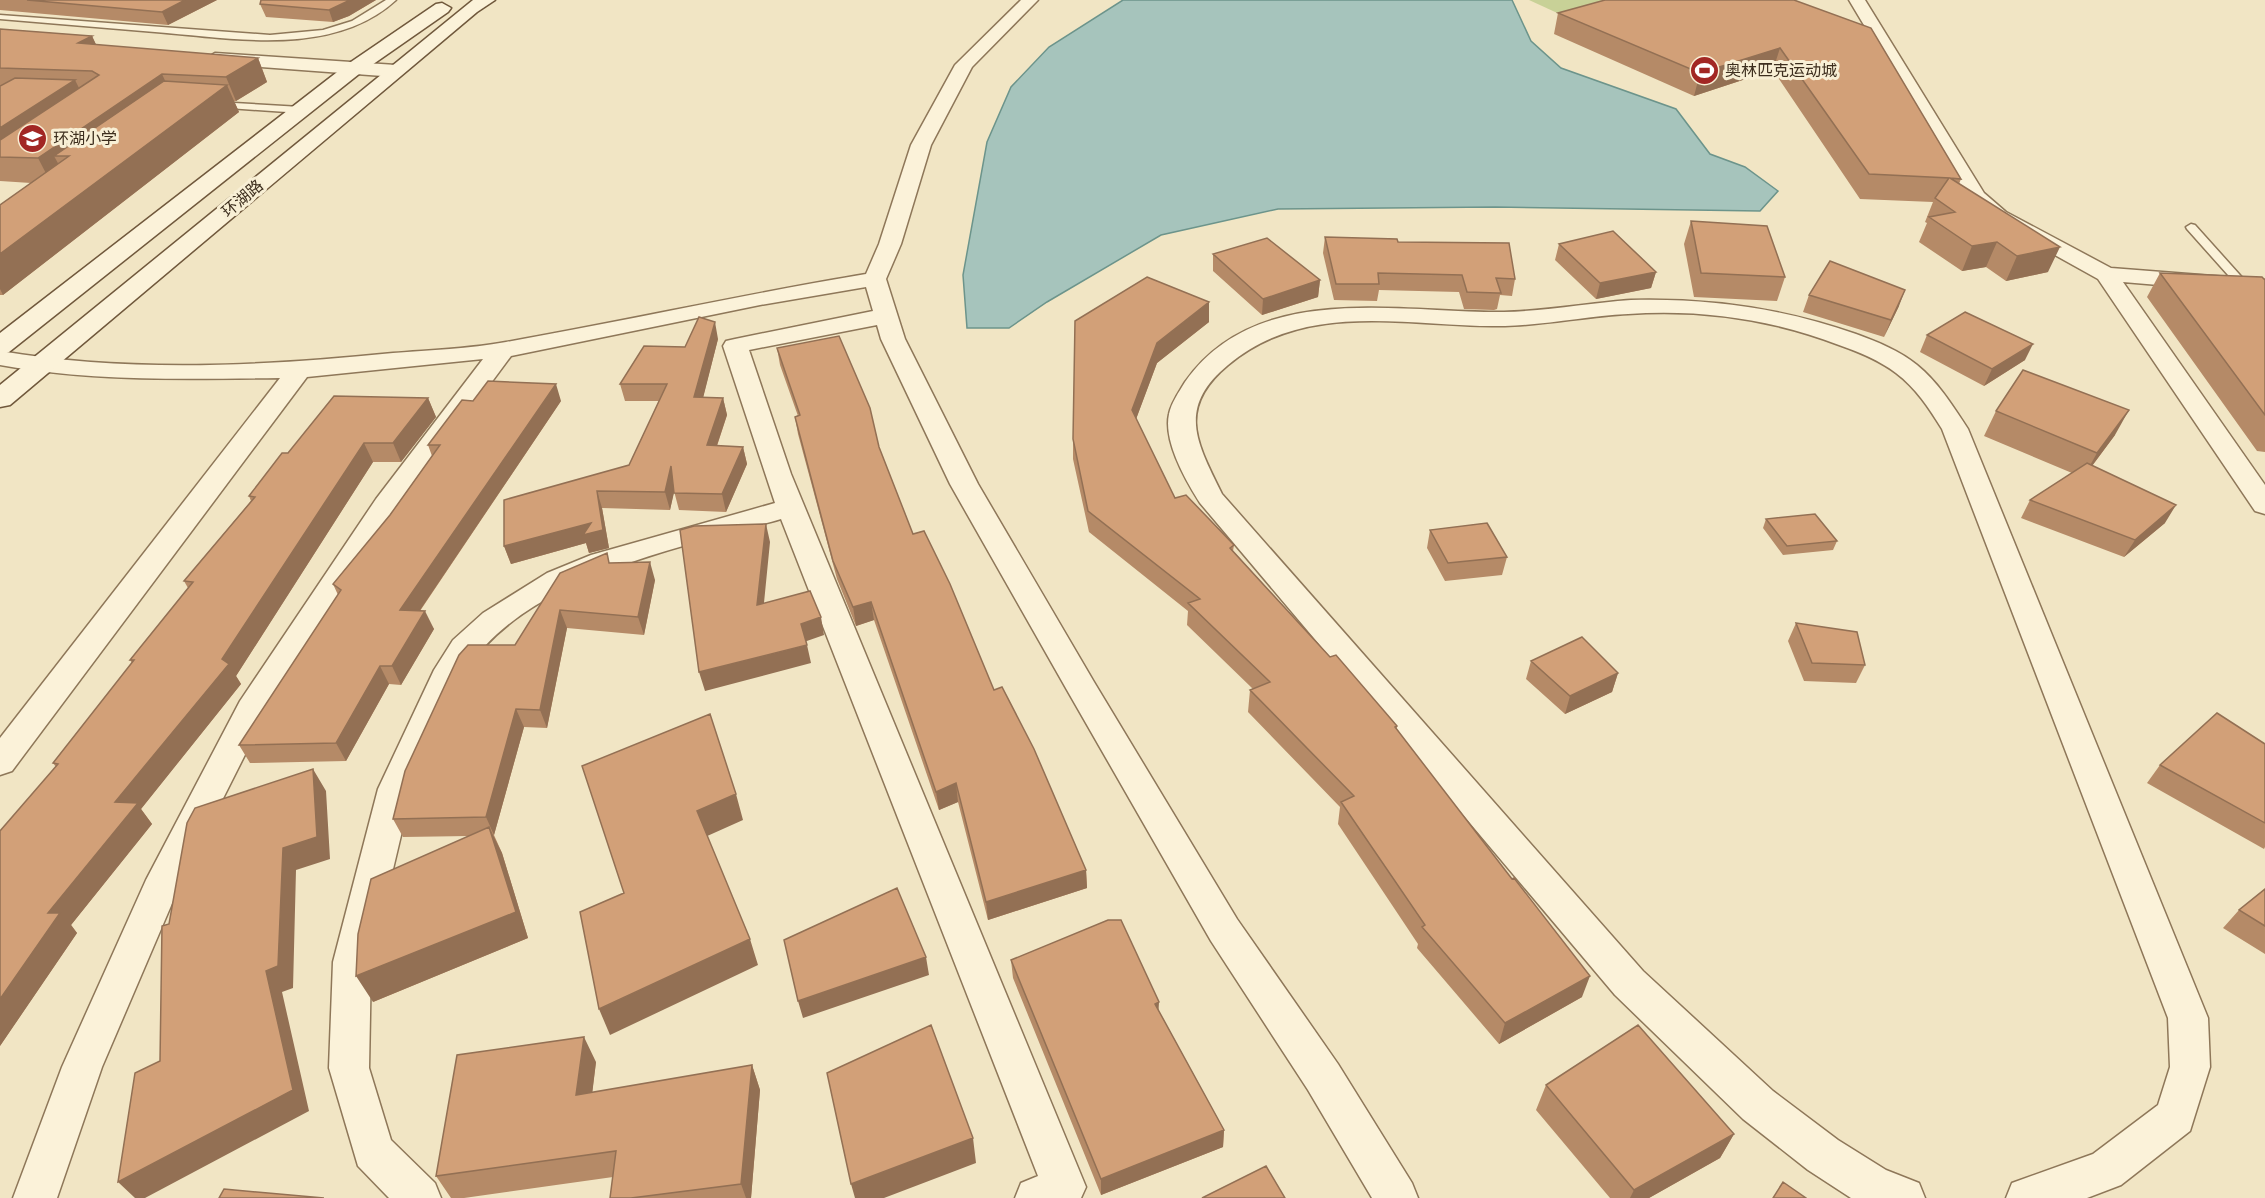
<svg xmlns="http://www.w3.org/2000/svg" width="2265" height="1198" font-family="Spectral,'Noto Sans SC',serif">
<rect width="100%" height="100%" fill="#f1e5c4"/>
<path fill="#c8d197" d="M1529,0H1631L1566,17Z"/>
<path fill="#a6c4bc" stroke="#6c948b" stroke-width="1.5" d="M1123,0H1512L1531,41L1561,68L1676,109L1710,154L1745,167L1778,191L1760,211L1495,207L1278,209L1161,235L1047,302L1009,328H967L963,275L987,142L1011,87L1049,47Z"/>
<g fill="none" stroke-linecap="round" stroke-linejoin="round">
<defs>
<path id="service" d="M386,0H396C333,58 232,38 155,32C103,28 52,23 0,19V15L270,35L323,30L352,21Z
M217,102L301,107L306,110L301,113L214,107L212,105Z
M2191,224L2195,225L2265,303V313L2261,312L2187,229L2186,227Z"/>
<path id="minor" d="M1021,0H1038L972,67L931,145L901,244L886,279L905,339L978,484L1094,682L1237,919L1338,1064L1412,1183L1418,1198H1372L1308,1090L1211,941L1067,690L950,484L881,339L877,325L749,350L791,474L1086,1187L1081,1198H1015L1021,1183L1038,1176L781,519C681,548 524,577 465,672L412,789L371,962L369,1068L391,1140L435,1183L441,1198H389L358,1166L329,1068L333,962L378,789L434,670L453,640L483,613L547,573L591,555L775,503L723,346L726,341L735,339L873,311L866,287L760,305L511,356L397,510L270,705L182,880L102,1067L57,1198H13L62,1067L146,880L240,701L376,499L483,359L307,377L12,771L0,775V738L280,378C186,379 93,382 0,365V351C129,373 263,366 393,353C430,350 469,349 506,342C626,321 745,294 866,274L879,244L911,145L955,65Z
M1849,0H1865L1984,193L2006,212L2111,268L2265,280V294L2123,282L2265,485V514L2255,511L2098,279L1992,220L1969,201Z
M1631,300C1709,298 1782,308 1856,334C1877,342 1899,350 1917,365C1938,382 1953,406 1968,429L2208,1018L2210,1067L2190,1131L2121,1185L2087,1198H2006L2012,1183L2093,1154L2158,1105L2170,1067L2168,1018L1942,429C1929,408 1916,388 1896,373C1879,360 1859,352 1839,345C1771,319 1700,309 1628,314C1587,316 1546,325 1505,326C1410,328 1308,298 1228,365C1176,408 1197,443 1222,494L1643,971L1773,1091L1838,1140L1886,1170L1919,1183L1925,1198H1851L1808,1170L1743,1119L1615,995L1200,503C1186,481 1163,441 1169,414C1171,403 1179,392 1185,382C1256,280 1399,313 1504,312C1546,311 1589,303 1631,300Z"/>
<path id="tertiary" d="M215,53L396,65L406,71L396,77L208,63L205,59Z"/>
<path id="secondary" d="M473,0H495L477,12L10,405L0,407V385Z
M442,3L451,8L448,12L359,74L9,352L0,354V333L345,66L436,4Z"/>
</defs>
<use href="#service" stroke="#8e7759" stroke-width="3"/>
<use href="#minor" stroke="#8e7759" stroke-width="3"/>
<use href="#tertiary" stroke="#8e7759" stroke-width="3"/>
<use href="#secondary" stroke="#70583c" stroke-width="3"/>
<use href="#service" fill="#fbf2d9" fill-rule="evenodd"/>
<use href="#minor" fill="#fbf2d9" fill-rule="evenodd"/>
<use href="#tertiary" fill="#fbf2d9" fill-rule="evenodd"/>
<use href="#secondary" fill="#fbf2d9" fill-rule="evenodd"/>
</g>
<path fill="#b58a67" d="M0,0H217L168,25L0,10Z
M261,0H376L349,16L333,22L266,17L260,4Z
M1794,0L1961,179L1959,184L2048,272L2006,281L1986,267L1962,271L1919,242L1927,223L1925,222L1933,202L1860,199L1773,70L1694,96L1554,34L1558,13Z
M0,29L92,36L96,45L258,58L267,82L236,101H234L239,112L3,295H0V205L31,183L0,181Z
M1691,221L1785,277L1777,301L1694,297L1684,244Z
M1325,237L1398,242L1515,279L1512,296L1500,295L1497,309L1494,310L1464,309L1459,292L1379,290L1377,301L1334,300L1323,253Z
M1559,244L1656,272L1651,288L1596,299L1555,260Z
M1213,254L1320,280L1318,297L1262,315L1213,271Z
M2160,273L2265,280V452L2257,451L2147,297Z
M1809,295L1899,306L1884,337L1803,312Z
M1209,302V322L1157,363L1136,419L1175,498L1234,545L1233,551L1330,657L1397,726V729L1582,997L1499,1044L1417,948L1418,944L1338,824L1340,807L1248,712L1250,690L1253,689L1187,625L1188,611L1089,532L1073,459V439Z
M1927,335L2025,360L1984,386L1920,352Z
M718,339L703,397L723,398L727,415L717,446L743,447L747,464L726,512L679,510L674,491L670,510L602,508L609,548L589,553L586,543L511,564L504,546L629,465L659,401H625L620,384L685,347Z
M777,348L879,447L913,534L1086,870L1087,888L988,920L958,802L939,810L874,620L856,626L837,579L798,434L795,417L798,416L780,365Z
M428,398L436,417L401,462H373L236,676L241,684L141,809L152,824L71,925L77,933L0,1046L56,767L53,763L132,663L130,660L188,588L184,581L251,501L249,496L288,453Z
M561,401L420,611L434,629L401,685L389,684L346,761L250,763L239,745L338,595L333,584L390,515L432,456L428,445Z
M1996,411L2115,435L2092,466L2165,523L2124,557L2021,518L2030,500L2072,473L1984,436Z
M1766,519L1837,541L1833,550L1783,555L1763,528Z
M1430,530L1507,557L1502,575L1445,581L1427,548Z
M610,563L655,580L644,635L567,628L547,728L524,727L494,835L502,853L528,938L373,1002L469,836L403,837L393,819L515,645Z
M1796,623L1865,665L1856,683L1804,681L1788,641Z
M1531,661L1618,673L1612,692L1565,714L1526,679Z
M2265,744V847L2264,849L2147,783L2160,765Z
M2265,889V954L2223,928L2239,910Z
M1011,960L1159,1011L1224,1130L1223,1147L1101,1195L1013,978Z
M596,1062L592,1093L752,1065L760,1090L751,1198H610L613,1177L464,1198H451L436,1176Z
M1546,1085L1734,1134L1720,1158L1649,1198H1610L1536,1110Z"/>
<path fill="#937054" d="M185,0H217L168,25L162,12Z
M350,0H376L349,16L333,22L329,10Z
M92,36L103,59L78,43Z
M1780,48L1773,70L1694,96L1700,73Z
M258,58L267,82L236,101L226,77Z
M162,74L173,98L69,156H54L64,174L51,183L38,158Z
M75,80L87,104L0,157V128Z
M227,85L239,112L3,295L0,289V254Z
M1997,242L1986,267L1962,271L1972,246Z
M2060,247L2048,272L2006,281L2017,256Z
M1656,272L1651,288L1596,299L1600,283Z
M1320,280L1318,297L1262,315L1263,299Z
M1905,290L1899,306L1884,337L1891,320Z
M1209,302V322L1157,363L1132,430V410L1157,343Z
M715,322L718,339L699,414L694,397Z
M2033,344L2025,360L1984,386L1992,369Z
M556,384L561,401L408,628L400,610Z
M428,398L436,417L401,462L393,443Z
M723,398L727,415L711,463L707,445Z
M2129,410L2115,435L2083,478L2097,453Z
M364,443L373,462L236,676L241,684L141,809L152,824L71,925L77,933L0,1046V999L48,913L115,802L222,659Z
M743,447L747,464L726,512L722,494Z
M671,466L676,484L670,510L665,492Z
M597,491L602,508L609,548L589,553L586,543L511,564L504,546L591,523Z
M2176,505L2165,523L2124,557L2135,540Z
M766,524L770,542L762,623L757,605Z
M650,562L655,580L644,635L638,617Z
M871,602L874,620L856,626L853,607Z
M560,610L567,628L547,728L540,710Z
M425,611L434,629L401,685L392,666Z
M821,617L824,635L804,642L801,624Z
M807,645L811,663L705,691L699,672Z
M380,666L389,684L346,761L336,743Z
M1618,673L1612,692L1565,714L1570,696Z
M516,709L524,727L494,835L486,817Z
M313,769L326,791L330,859L296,870L293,988L282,992L309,1111L145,1198H135L118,1182L266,971L283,848Z
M956,783L958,802L939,810L936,792Z
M736,794L743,820L705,837L697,811Z
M489,827L502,853L528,938L373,1002L356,976Z
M1086,870L1087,888L988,920L986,902Z
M750,939L758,965L610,1035L599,1009Z
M926,957L929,975L803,1018L798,1001Z
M1590,976L1582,997L1499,1044L1505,1023Z
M1159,1002L1158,1020L1155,1004Z
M584,1037L596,1062L589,1120L576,1095Z
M752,1065L760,1090L751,1198H746L741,1184Z
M1224,1130L1223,1147L1101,1195V1179Z
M1734,1134L1720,1158L1649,1198H1630L1634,1190Z
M973,1138L976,1163L884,1198H855L851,1184Z"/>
<path fill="#d2a078" stroke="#937054" stroke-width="1.5" d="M27,0H185L162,12Z
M261,0H350L329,10L260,4Z
M1605,0H1794L1871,28L1961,179L1950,178L2060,247L2017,256L1997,242L1972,246L1929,217L1955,212L1935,198L1949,178L1869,174L1780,48L1700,73L1558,13Z
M0,29L92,36L78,43L258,58L226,77L162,74L38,158L0,157V140L99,75L92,71L0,68Z
M15,78L75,80L0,128V86Z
M164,81L227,85L0,254V205L69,156H54Z
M1691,221L1767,226L1785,277L1701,273Z
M1613,231L1656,272L1600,283L1559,244Z
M1325,237L1397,239L1398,242L1509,243L1515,279L1496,278L1501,293H1497L1467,292L1462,275L1378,273L1379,284H1336Z
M1267,238L1320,280L1263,299L1213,254Z
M1830,261L1905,290L1891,320L1809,295Z
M2160,273L2262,277L2265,280V415Z
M1147,277L1209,302L1157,343L1132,410L1175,498L1186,495L1234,545L1230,548L1330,657L1336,655L1397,726L1395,727L1512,879L1514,878L1590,976L1505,1023L1422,927L1425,925L1341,802L1354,796L1250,690L1270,682L1188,603L1200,599L1088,511L1073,439L1075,321Z
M1965,312L2033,344L1992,369L1927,335Z
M699,317L715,322L694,397L723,398L707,445L743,447L722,494L674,493L671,466L665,492L597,491L603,530L583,535L591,523L504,546V500L629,465L667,384H620L644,346L685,347Z
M839,336L870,408L879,447L913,534L924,531L950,584L994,690L1002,687L1034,749L1086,870L986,902L956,783L936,792L871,602L853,607L833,561L795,417L800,415L777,348Z
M2023,370L2129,410L2097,453L1996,411Z
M488,381L556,384L400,610L425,611L392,666H380L336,743L239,745L341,590L333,584L390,515L440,445H428L462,400L473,401Z
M334,396L428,398L393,443H364L222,659L229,664L115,802L138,803L48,913H60L0,999V831L58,764L53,763L134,660H130L193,582L184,581L255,497L249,496L282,453H288Z
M2087,463L2176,505L2135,540L2030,500Z
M1815,514L1837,541L1787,546L1766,519Z
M1487,523L1507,557L1448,563L1430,530Z
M766,524L757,605L810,591L821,617L801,624L807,645L699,672L680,530L694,526Z
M607,553L609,563L650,562L638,617L560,610L540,710L516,709L486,817L393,819L405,771L459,655L468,645H515L560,573Z
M1796,623L1857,632L1865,665L1812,663Z
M1582,637L1618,673L1570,696L1531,661Z
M2217,713L2265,744V823L2160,765Z
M710,714L736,794L697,811L750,939L599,1009L580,912L624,893L582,766Z
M313,769L317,837L283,848L278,966L266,971L293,1090L118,1182L135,1073L160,1061L162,926L169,924L187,823L195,808Z
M489,827L516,912L356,976L358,934L371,879Z
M897,888L926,957L798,1001L784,940Z
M2265,889V926L2239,910Z
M1108,920H1121L1159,1002L1155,1004L1224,1130L1101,1179L1011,960Z
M931,1025L973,1138L851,1184L827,1073Z
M1638,1025L1734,1134L1634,1190L1546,1085Z
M584,1037L576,1095L752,1065L741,1184L631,1198H610L616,1151L436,1176L457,1055Z
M1266,1166L1285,1198H1202Z
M1783,1182L1806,1198H1773Z
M224,1189L324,1198H219Z"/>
<defs>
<symbol id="stadium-disc" viewBox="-11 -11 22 22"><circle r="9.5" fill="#a22724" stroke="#f8efd5"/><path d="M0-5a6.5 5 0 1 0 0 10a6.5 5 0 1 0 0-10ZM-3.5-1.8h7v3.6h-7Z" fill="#fff"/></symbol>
<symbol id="school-disc" viewBox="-11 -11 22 22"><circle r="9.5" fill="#a22724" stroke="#f8efd5"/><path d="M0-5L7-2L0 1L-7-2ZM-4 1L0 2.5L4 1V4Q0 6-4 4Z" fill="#fff"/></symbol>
</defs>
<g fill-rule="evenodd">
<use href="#stadium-disc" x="1688" y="54" width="33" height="33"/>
<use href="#school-disc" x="16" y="122" width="33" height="33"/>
</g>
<g text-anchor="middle" stroke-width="6" stroke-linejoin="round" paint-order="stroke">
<g font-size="16" fill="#3d2e1e" stroke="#f8efd5" text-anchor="start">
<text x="1725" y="76">奥林匹克运动城</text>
<text x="53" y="144">环湖小学</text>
</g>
<g font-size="16" fill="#3d2e1e" stroke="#f8efd5">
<text transform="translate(242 198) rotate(-40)" y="6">环湖路</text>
</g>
</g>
</svg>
